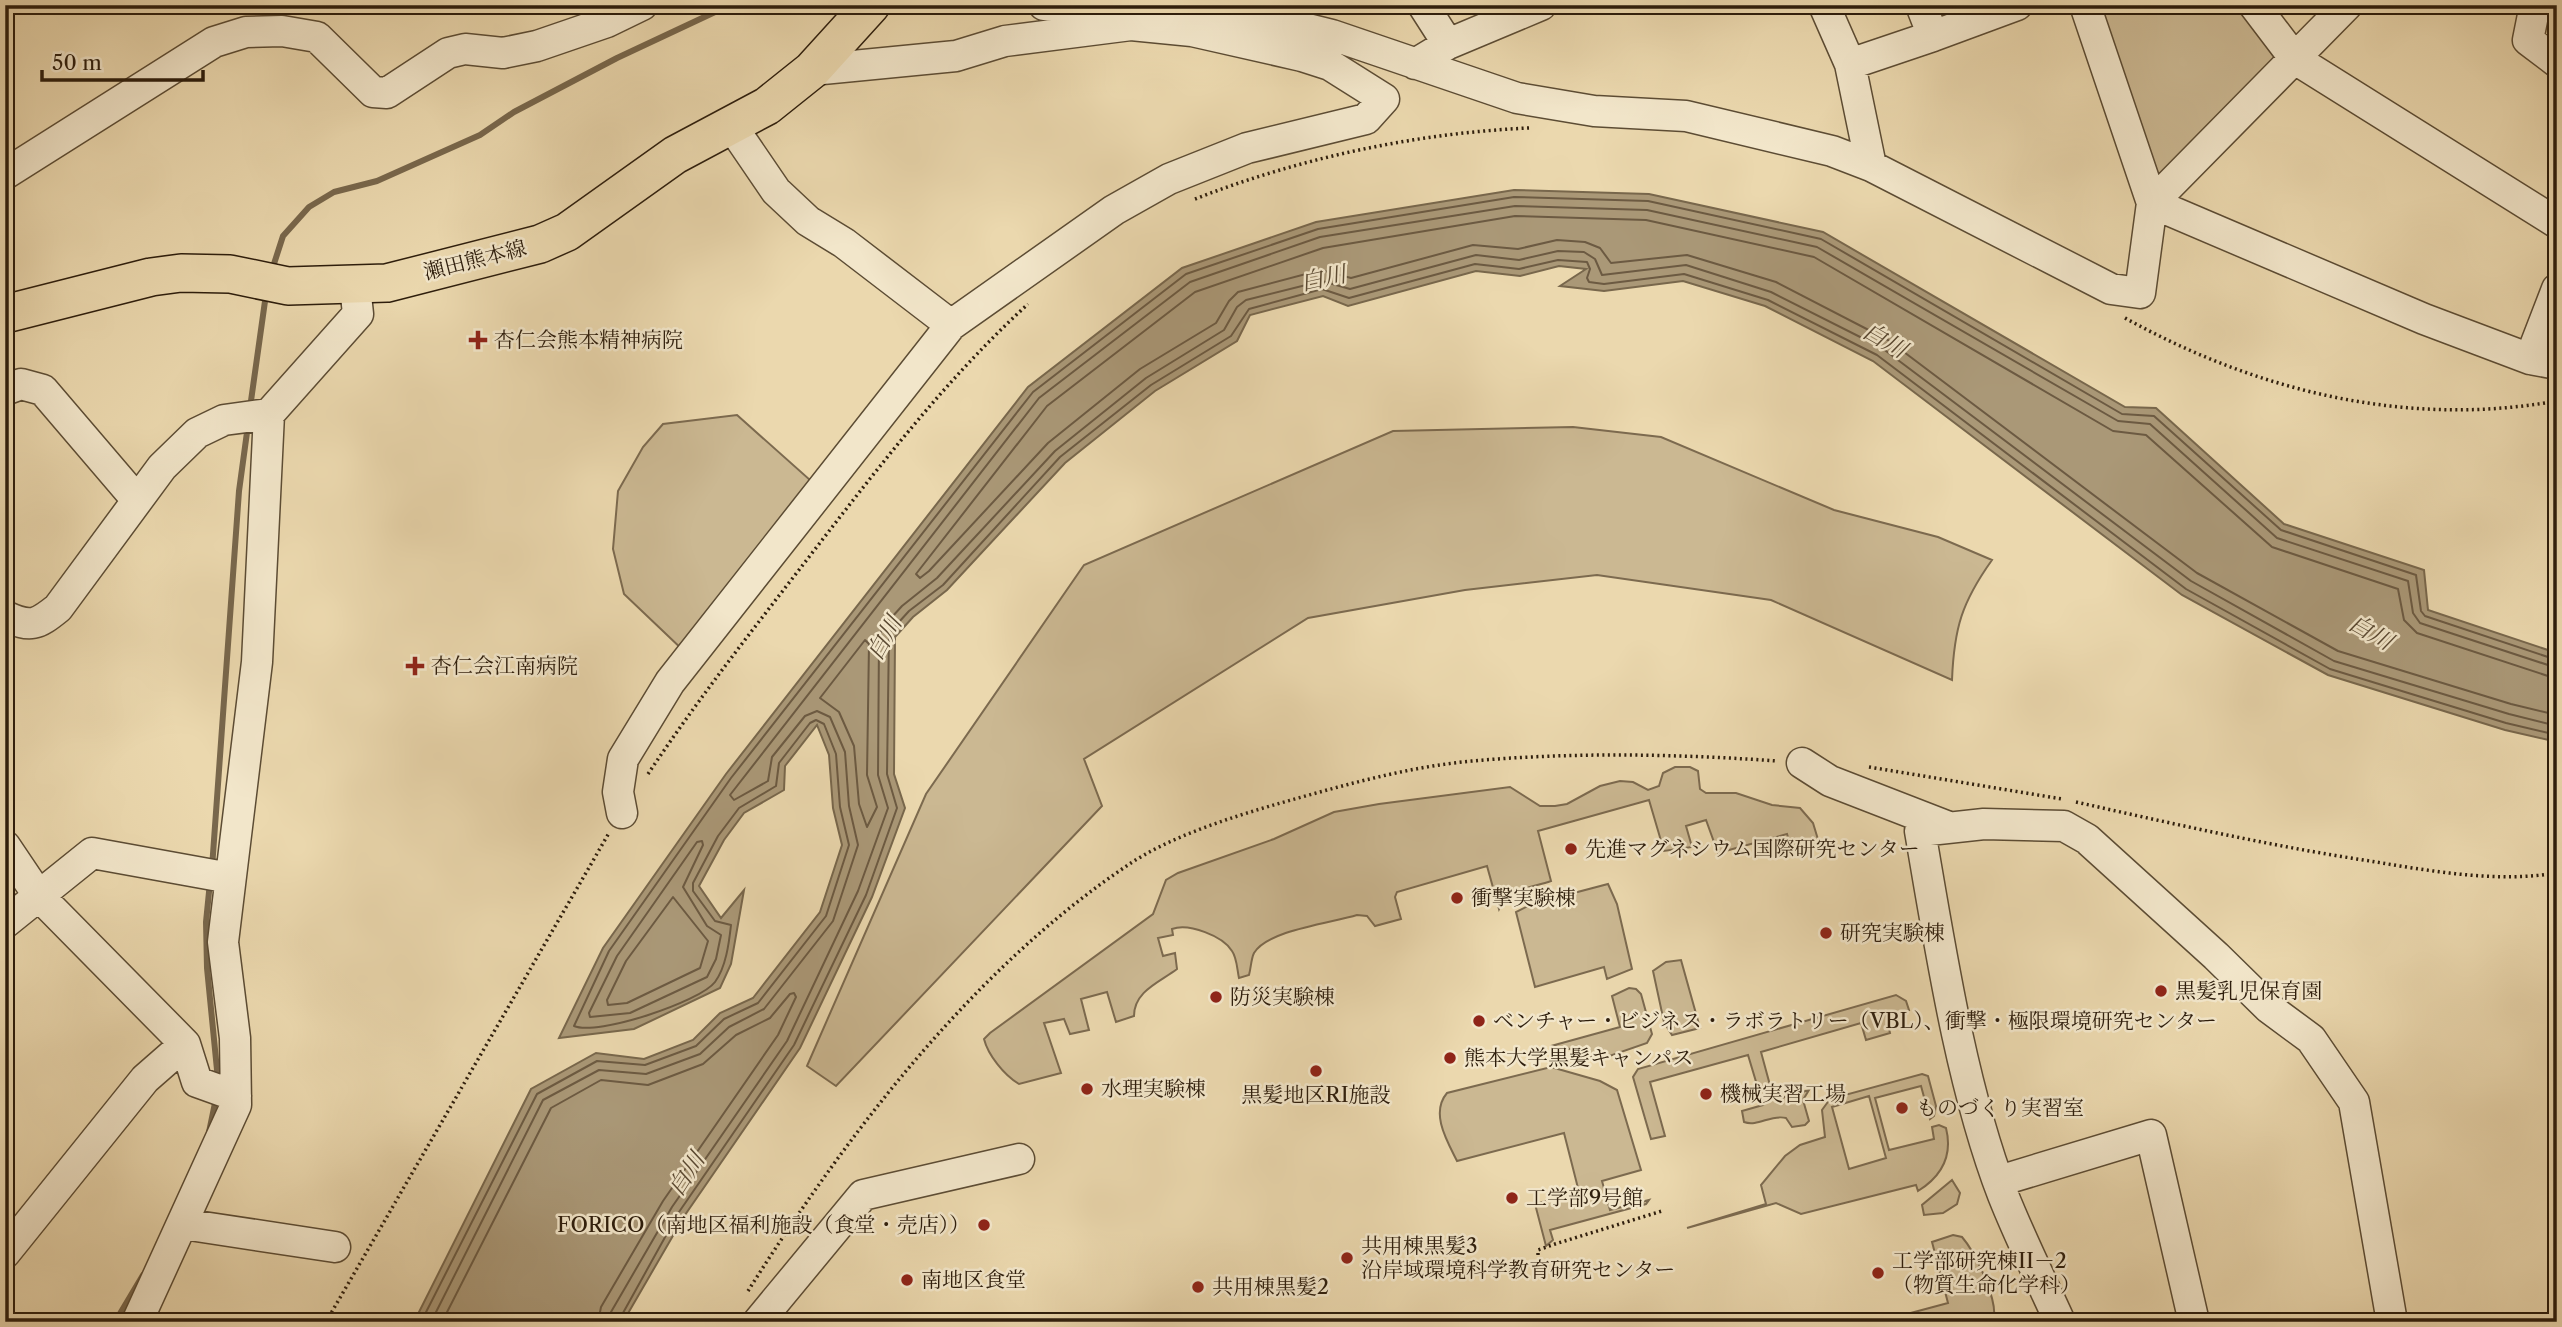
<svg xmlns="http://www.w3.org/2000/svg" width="2562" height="1327" font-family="'Libre Caslon Text','Noto Serif JP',serif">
<rect width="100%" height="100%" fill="#ebd8ae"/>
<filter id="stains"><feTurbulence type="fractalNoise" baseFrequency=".00286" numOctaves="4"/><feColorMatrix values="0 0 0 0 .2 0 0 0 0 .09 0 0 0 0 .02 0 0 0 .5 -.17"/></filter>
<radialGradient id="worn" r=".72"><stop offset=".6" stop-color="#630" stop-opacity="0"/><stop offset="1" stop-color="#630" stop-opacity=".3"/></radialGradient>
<path fill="#cbb892" stroke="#7c6a4f" stroke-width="2" fill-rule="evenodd" d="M2085,5H2254L2295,59L2152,203Z
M737,415L819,488L686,653L624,594L613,549L618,491L643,447L663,424Z
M1573,427L1661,437L1834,510L1938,537L1992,560C1962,602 1954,628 1952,680L1771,600L1597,575L1465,590L1308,618L1084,759L1102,806L836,1086L807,1066L926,794L1084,565L1393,431Z
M1675,767H1690L1698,771L1700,789L1706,793H1736L1772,805L1800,808L1813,823L1820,846L1793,854L1787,834L1718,853L1706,820L1686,826L1692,847L1664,851L1649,800L1538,831L1551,881C1531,888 1508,888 1499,909L1487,866L1397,892L1395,897L1401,919L1375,926L1367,916L1357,915C1331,923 1268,930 1254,953C1251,959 1251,968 1249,975L1239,978C1237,969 1237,958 1232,951C1223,936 1189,923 1172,929L1173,935L1158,938L1163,956L1175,953L1177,969C1160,982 1134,991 1134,1016L1116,1022L1107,992L1081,999L1089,1030L1070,1034L1064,1019L1044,1023L1061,1073L1019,1084C1004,1075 988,1055 984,1039L990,1033L1153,914L1166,880L1178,873L1274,839L1334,812L1379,804L1510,787L1540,806H1555L1567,804L1600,786L1620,781L1633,782L1648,790L1659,786L1663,773Z
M1608,884L1617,904L1632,969L1607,979L1604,967L1535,987L1516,912L1532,904Z
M1681,960L1700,1028L1672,1035L1664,1022L1653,971L1666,962Z
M1629,988L1636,989L1641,994L1652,1034L1647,1043L1598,1060L1577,1050L1551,1046L1620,1027L1612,996Z
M1896,995L1906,1001L1909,1010L1886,1016L1890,1033L1866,1040L1861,1023L1761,1052L1774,1100L1809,1090L1803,1100L1809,1121L1805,1125L1792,1127L1786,1118C1771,1114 1758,1127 1744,1122L1742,1111L1763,1105L1748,1055L1650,1082L1665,1136L1651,1139L1633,1077L1638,1069Z
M1551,1067L1600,1081L1617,1090L1641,1170L1602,1181L1610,1210L1649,1200L1646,1204L1550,1230L1553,1240L1546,1246L1535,1204L1579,1192L1564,1133L1457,1161C1447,1141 1430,1113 1447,1093Z
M1922,1074L1928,1076L1936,1106L1934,1116L1930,1119L1921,1086L1875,1098L1889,1150L1934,1139L1932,1127L1939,1125L1946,1128C1953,1156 1942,1176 1918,1191L1916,1185L1801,1214L1776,1203L1687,1228L1766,1204L1761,1185L1785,1156L1800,1145L1825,1137L1822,1110L1830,1099ZM1869,1096L1886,1158L1849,1169L1832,1107Z
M1952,1180L1960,1193L1957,1204L1943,1213L1924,1215L1922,1205Z
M1953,1235L1962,1237C1975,1252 2000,1303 1993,1322H1877L1948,1303L1932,1242Z"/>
<path fill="#aa9877" stroke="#78674c" stroke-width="2" d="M1514,190L1649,194L1823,232L2125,407L2156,408L2284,524L2424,570L2428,610L2557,653V742L2505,730L2328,675L2182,595L1873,361L1765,306L1683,281L1604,291L1560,286L1586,269L1559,266L1520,276L1476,271L1348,306L1323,296L1250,315L1237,341L1155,391L1065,463L947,590L913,617L895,637L894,774L905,808L872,897L800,1048L685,1215L623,1322H414L531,1089L596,1053L644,1059L693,1040L720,1013L753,998L820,912L842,845L833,808L829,755L817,725L785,766L784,790L744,813L724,840L699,886L721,918L744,890L731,964L720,988L634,1029L559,1038L603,948L726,774L1028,387L1182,268L1316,222Z"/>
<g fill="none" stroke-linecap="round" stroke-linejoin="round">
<path stroke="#6c5a42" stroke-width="2" d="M865,640L869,644L867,775L877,807L867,827L859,804L854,746L839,712L820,698Z
M2557,679L2417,633L2404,620L2398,589L2272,547L2146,435L2113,431L1814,257L1646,220L1515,216L1323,248L1195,292L1047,406L916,574L920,578L929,571L1048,443L1140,369L1216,323L1229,301L1238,292L1321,270L1351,278L1473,245L1518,249L1557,240L1585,242L1600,248L1611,263L1687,255L1776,282L1888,340L2197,573L2338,651L2511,704L2557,715
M702,841L703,845L683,887L707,926L721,935L716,959L707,977L630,1013L590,1017L589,1013L617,956L697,842Z
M673,897L708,941L700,968L627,1003L608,1005L607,1000L626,961Z
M421,1322L537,1094L597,1061L645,1065L696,1046L724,1019L758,1003L826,916L849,845L840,807L836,754L824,724L816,720L810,723L779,763L776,786L739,808L718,836L693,883V891L715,921L731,925C729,943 726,967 715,982C700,1002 597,1036 574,1026L609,951L731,778L1033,392L1186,274L1318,229L1514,197L1648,201L1821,239L2122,414L2154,416L2281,530L2416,575L2421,611L2425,616L2557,660
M431,1322L543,1100L599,1070L646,1074L700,1054L729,1027L764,1009L833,921L858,845L849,806L845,752L830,717L817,711L805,716L772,757L768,781L734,800L730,795L1039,398L1190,282L1320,237L1515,206L1647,210L1817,247L2118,421L2150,424L2277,538L2408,581L2413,613L2420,623L2557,668
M442,1322L551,1108L601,1080L648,1085L703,1064L736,1035L770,1018L790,994L794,993L796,997L778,1035L663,1201L601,1307L598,1322
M609,1322L611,1312L672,1207L787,1041L858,891L888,808L878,775L879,638L882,628L902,606L937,578L1055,451L1146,378L1224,330L1237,307L1246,300L1322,281L1350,289L1476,255L1519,260L1558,251L1584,252L1595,259L1602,275L1686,265L1771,292L1882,348L2191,581L2334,661L2509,714L2557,726
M618,1322L679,1212L794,1045L866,895L897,808L887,774L889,633L909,611L943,585L1060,457L1151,385L1231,336L1249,309L1322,289L1349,298L1475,264L1519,269L1558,260L1587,262L1590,269L1587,278L1589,282L1604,284L1684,274L1768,300L1877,355L2186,589L2330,669L2506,723L2557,735"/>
<path stroke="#78674c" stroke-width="6" d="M272,270L283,236L309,207L334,192L377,181L480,135L514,112L617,58L730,5
M250,408L266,294
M212,868L239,491L248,425
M210,882L206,922L207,968L218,1080
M209,1132L216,1098
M115,1322L143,1275"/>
<defs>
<path id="minor" d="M1044,5L1263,18L1332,35L1517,98L1594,111L1686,116L1832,151L1871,166L2111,289L2140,293L2152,203L2085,5
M1423,5L1448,44
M1824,5L1850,64L1871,166
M2254,5L2295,59L2557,223
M2535,5L2528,40L2557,62
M1933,36L2017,5
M1415,64L1448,44L1541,5
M1850,64L1933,36L1921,5
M731,125L776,191L808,221L844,243L951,325
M5,174L214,42L246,32L282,31L317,37L373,92L387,93L448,53L465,49L503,53L537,46L607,22L642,5
M2152,203L2424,319L2530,359L2557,364
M2152,203L2347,5
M2530,359L2557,289
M5,390L21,384L43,390L137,500
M5,616C31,628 37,625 58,608L162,467L197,433L224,420L269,414
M1802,763L1830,781L1946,826
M622,813L618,792L623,759L670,682L951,325L1114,210L1169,179L1247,148L1366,119L1384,99L1330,65L1302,56L1192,31L1131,25L1005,41L956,56L812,70
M5,846L38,895L185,1044L145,1079L5,1253
M5,923L92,853L230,878
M185,1044L197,1082L236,1096
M1999,1181L2151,1135L2194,1322
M183,1224L335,1247
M137,1322L236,1105L235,1038L223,942L257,662L269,414L358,314L355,286
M758,1322L863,1195L1019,1159
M2060,1322C2041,1280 2020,1238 2003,1195C1961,1086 1940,947 1920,831L1984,824L2064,826L2087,839L2216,956L2269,1008L2311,1039L2354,1102L2392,1322"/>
<path id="major" d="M5,314L151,277L181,273L230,274L288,286L387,283L540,244L567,232L675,155L767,106L812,70L871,5"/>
</defs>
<use href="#minor" stroke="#5c4c34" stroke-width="33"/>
<use href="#major" stroke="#2d1d0c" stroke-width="40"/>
<path stroke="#2d1d0c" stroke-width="3.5" stroke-dasharray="2 3.5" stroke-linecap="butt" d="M1195,199C1300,158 1416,133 1529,128
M2125,318C2257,391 2406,428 2557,401
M1869,767L2062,799
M648,774C698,699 754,628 809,557C877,469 946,379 1028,304
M2076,802C2174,824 2271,846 2370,861C2430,871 2496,883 2557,873
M1538,1255V1250L1555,1244L1662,1211
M748,1291C847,1134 973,969 1128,865C1169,837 1229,818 1277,804C1341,786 1406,767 1472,761C1573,752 1677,754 1778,761
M326,1322L609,833"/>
<use href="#minor" stroke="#f2e6ca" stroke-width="30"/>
<use href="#major" stroke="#ebd8ae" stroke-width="37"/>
</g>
<g fill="#8f2418" stroke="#f2e6ca" stroke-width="2.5">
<path d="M474.5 329.5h7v7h7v7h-7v7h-7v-7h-7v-7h7z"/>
<path d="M411.5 655.5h7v7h7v7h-7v7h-7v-7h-7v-7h7z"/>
<circle cx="1571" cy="849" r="7"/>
<circle cx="1457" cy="898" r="7"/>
<circle cx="1826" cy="933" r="7"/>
<circle cx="2161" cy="991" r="7"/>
<circle cx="1216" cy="997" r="7"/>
<circle cx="1479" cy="1021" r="7"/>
<circle cx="1450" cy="1058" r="7"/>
<circle cx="1316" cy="1071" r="7"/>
<circle cx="1087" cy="1089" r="7"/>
<circle cx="1706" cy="1094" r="7"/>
<circle cx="1902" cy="1108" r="7"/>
<circle cx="1512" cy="1198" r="7"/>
<circle cx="984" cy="1225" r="7"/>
<circle cx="1347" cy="1258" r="7"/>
<circle cx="1878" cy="1273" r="7"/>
<circle cx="907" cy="1280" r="7"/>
<circle cx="1198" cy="1287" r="7"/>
</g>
<g text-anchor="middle" stroke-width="5" stroke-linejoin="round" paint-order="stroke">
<g font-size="21" fill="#2d1d0c" stroke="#f2e6ca">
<text transform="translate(475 260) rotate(-14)" y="7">瀬田熊本線</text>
</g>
<g font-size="21" fill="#2d1d0c" stroke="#f2e6ca" text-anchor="start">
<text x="494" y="347">杏仁会熊本精神病院</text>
<text x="431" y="673">杏仁会江南病院</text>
<text x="1585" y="856">先進マグネシウム国際研究センター</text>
<text x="1471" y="905">衝撃実験棟</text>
<text x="1840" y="940">研究実験棟</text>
<text x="2175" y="998">黒髪乳児保育園</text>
<text x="1230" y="1004">防災実験棟</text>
<text x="1493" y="1028">ベンチャー・ビジネス・ラボラトリー（VBL）、衝撃・極限環境研究センター</text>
<text x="1464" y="1065">熊本大学黒髪キャンパス</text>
<text x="1101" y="1096">水理実験棟</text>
<text x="1720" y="1101">機械実習工場</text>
<text x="1316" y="1102" text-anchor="middle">黒髪地区RI施設</text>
<text x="1916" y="1115">ものづくり実習室</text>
<text x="1526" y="1205">工学部9号館</text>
<text x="970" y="1232" text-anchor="end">FORICO（南地区福利施設（食堂・売店））</text>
<text x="1361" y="1253">共用棟黒髪3<tspan x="1361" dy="24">沿岸域環境科学教育研究センター</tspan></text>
<text x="1892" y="1268">工学部研究棟II－2<tspan x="1892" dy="24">（物質生命化学科）</tspan></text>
<text x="921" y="1287">南地区食堂</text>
<text x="1212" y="1294">共用棟黒髪2</text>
</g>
<g font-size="23" font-style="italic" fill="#594831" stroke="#f2e6ca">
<text transform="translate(1323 278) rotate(-12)" y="8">白川</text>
<text transform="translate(1885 340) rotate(30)" y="8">白川</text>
<text transform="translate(2371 632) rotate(30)" y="8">白川</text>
<text transform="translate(884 638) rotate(-61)" y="8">白川</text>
<text transform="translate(686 1174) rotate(-57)" y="8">白川</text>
</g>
</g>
<rect width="2562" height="1327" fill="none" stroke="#ebd8ae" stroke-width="28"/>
<rect x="7" y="7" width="2548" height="1313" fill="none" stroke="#2d1d0c" stroke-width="3.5"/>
<rect x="14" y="14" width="2534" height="1299" fill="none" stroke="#2d1d0c" stroke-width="2"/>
<path d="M42 70v10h161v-10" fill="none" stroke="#2d1d0c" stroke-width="3.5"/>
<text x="52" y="70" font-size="21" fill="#2d1d0c" stroke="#f2e6ca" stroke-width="5" paint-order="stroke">50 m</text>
<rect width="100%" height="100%" filter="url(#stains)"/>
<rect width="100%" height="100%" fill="url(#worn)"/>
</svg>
